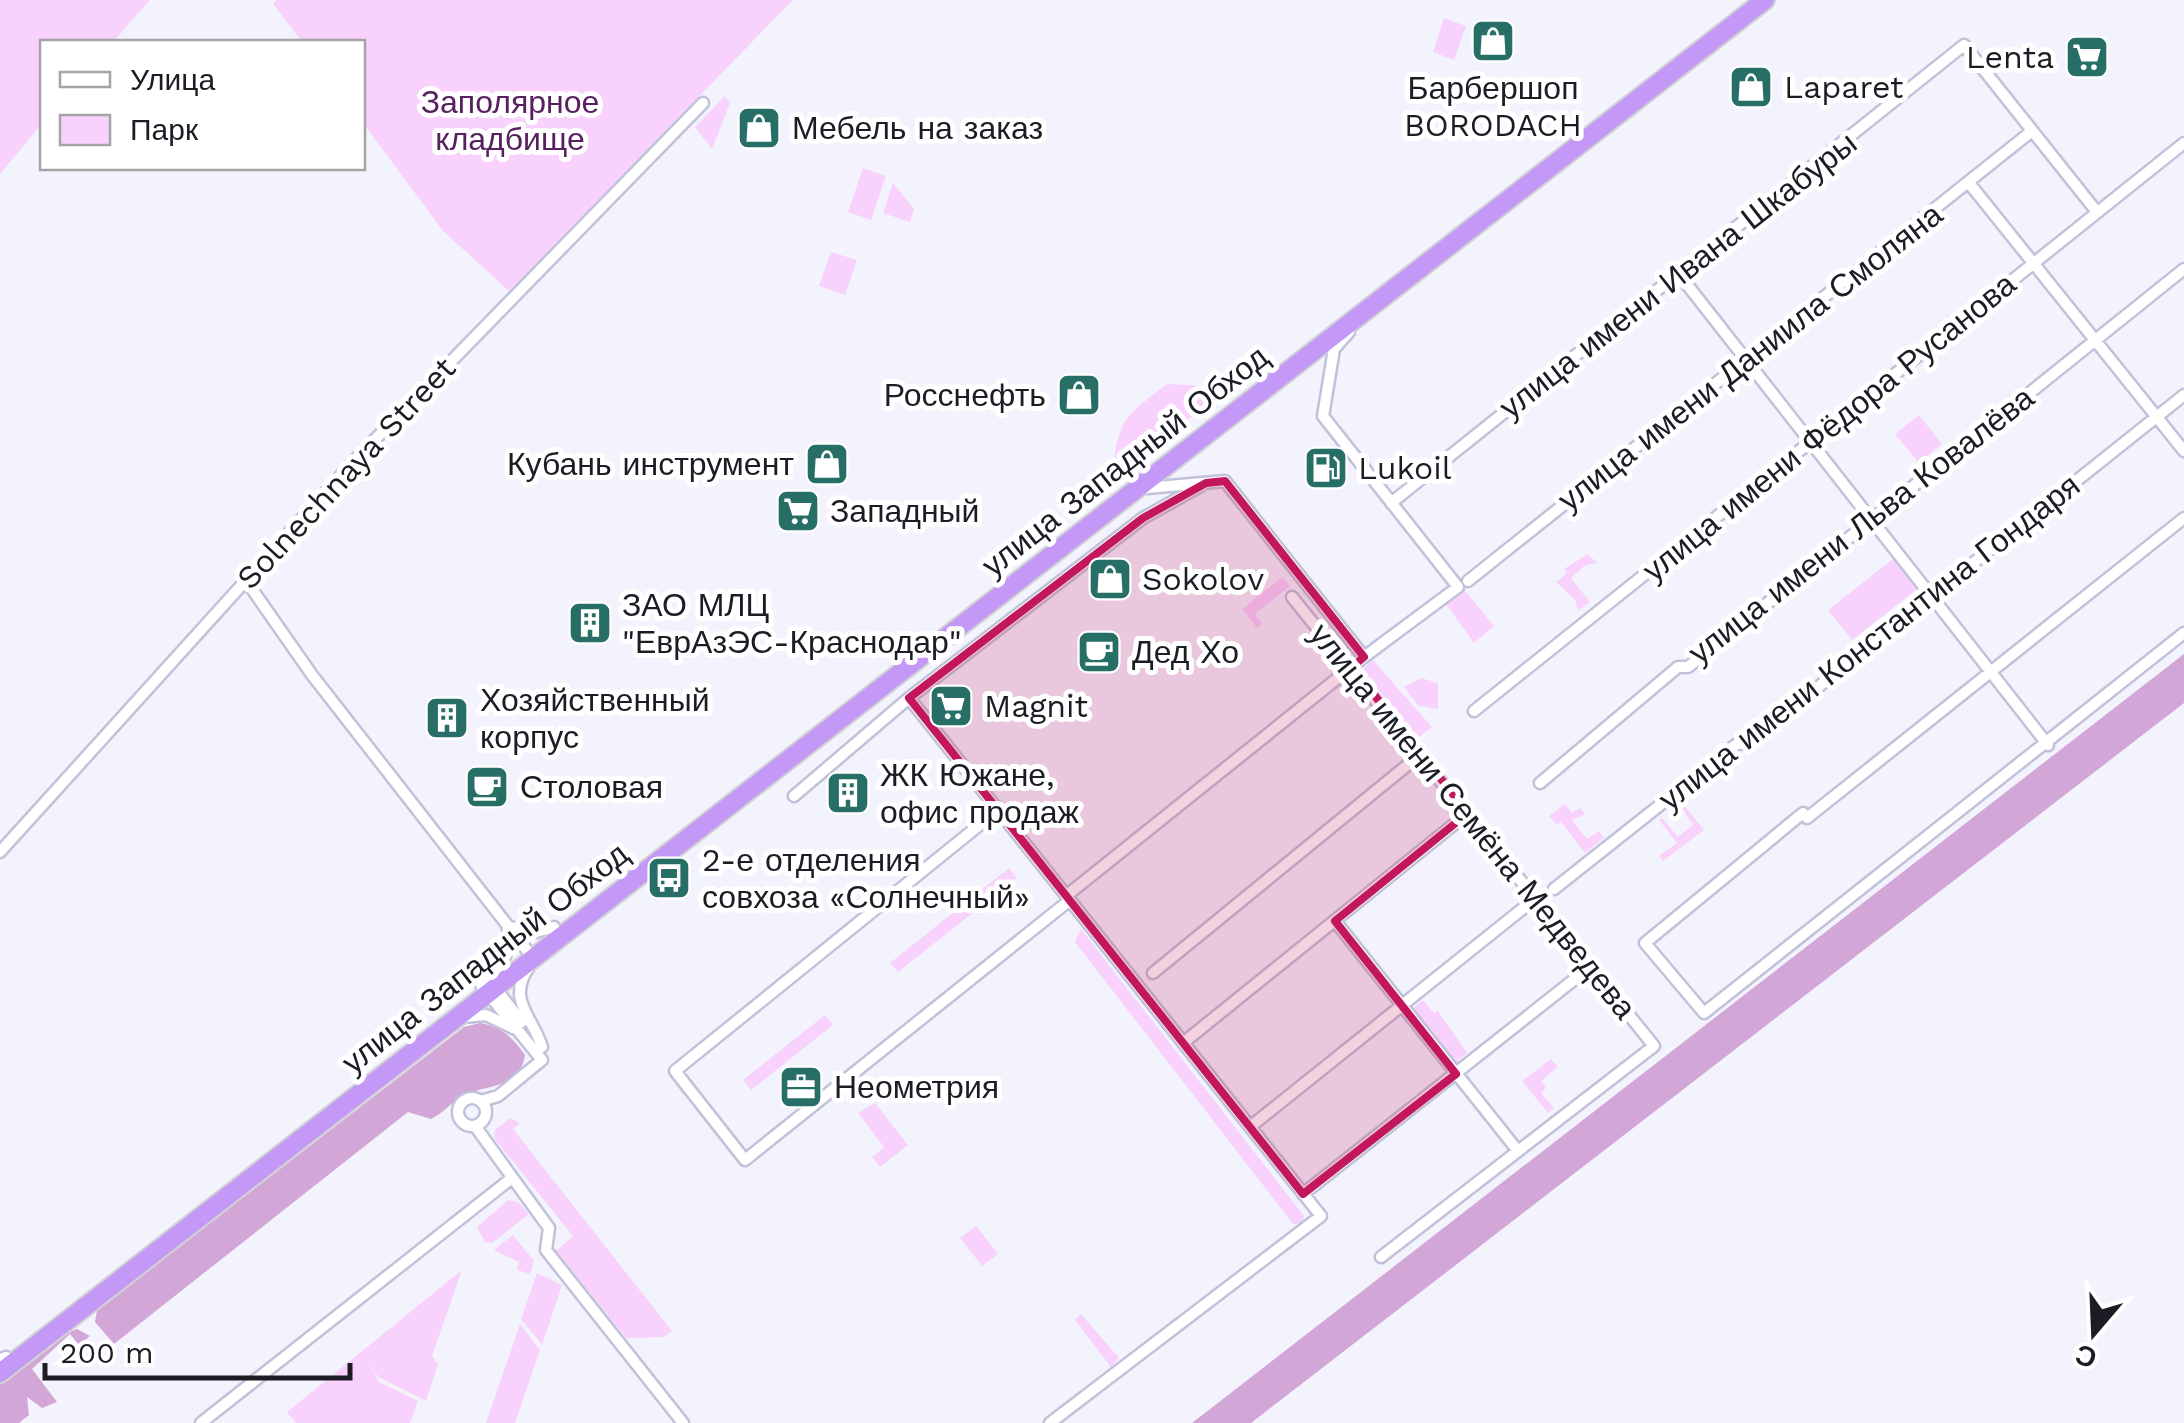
<svg xmlns="http://www.w3.org/2000/svg" width="2184" height="1423" font-family="'Work Sans',sans-serif">
<rect width="100%" height="100%" fill="#f3f3fd"/>
<path fill="#f8d2fd" d="M0,0H150L113,42H42V124L0,174Z
M277,0H793L509,291L443,231L363,123L362,42H302L273,4Z
M1444,18L1466,26L1454,60L1433,52Z
M725,96L730,103L712,149L695,127Z
M863,168L886,176L871,220L848,212Z
M893,183L914,209L910,222L883,213Z
M831,252L857,260L845,295L819,286Z
M1167,384L1205,386L1215,398L1125,470L1114,466C1117,418 1131,412 1167,384Z
M1919,415L1942,444L1919,463L1895,434Z
M1588,554L1597,563L1586,565L1571,578L1590,602L1578,611L1575,600L1556,582L1567,573L1564,569Z
M1893,559L1917,589L1852,640L1828,610Z
M1282,577L1290,586L1255,614L1262,624L1257,628L1242,609Z
M1463,588L1494,626L1474,643L1445,603Z
M1373,660L1432,727L1418,738L1362,670Z
M1421,678L1438,683V709L1419,706L1404,687Z
M1679,799L1704,830L1663,861L1659,856L1677,843L1659,820L1662,818L1678,837L1693,825L1680,805L1672,810L1669,806Z
M1565,804L1572,813L1580,808L1585,814L1572,820L1587,839L1599,831L1604,838L1585,853L1561,822L1557,825L1549,816Z
M1009,868L1017,878L898,972L890,963Z
M1081,929L1304,1216L1303,1223L1293,1224L1075,942Z
M1423,1000L1434,1013L1438,1011L1467,1053L1455,1063L1413,1008Z
M825,1015L833,1025L751,1090L743,1080Z
M1551,1059L1558,1067L1541,1081L1546,1088L1541,1093L1554,1108L1548,1113L1522,1081Z
M875,1103L908,1145L880,1167L872,1157L884,1147L858,1113Z
M510,1118L520,1123L513,1129L672,1331L665,1337L626,1338L556,1251L573,1236L494,1138L495,1130Z
M508,1200L518,1202L529,1214L492,1243L485,1242L477,1227Z
M976,1226L998,1254L982,1266L960,1238Z
M513,1235L534,1261L530,1274L517,1270L519,1262L494,1250Z
M462,1270L432,1356L438,1364L426,1401L378,1377L369,1361L379,1382L418,1401L410,1423H296L287,1412Z
M537,1273L562,1285L542,1345L521,1319Z
M1081,1314L1119,1358L1111,1367L1075,1320Z
M520,1324L540,1350L515,1423H486Z"/>
<path fill="#d3a6d8" d="M2184,654V703L1251,1423H1192Z
M480,1023C500,1026 514,1038 525,1055C520,1090 485,1084 463,1096C451,1102 444,1113 431,1119L408,1112L114,1344L95,1322L97,1310L464,1027Z
M77,1329L90,1336L79,1345L70,1334L32,1369L57,1402L42,1408L27,1397L29,1415L19,1423H0V1382L60,1336Z"/>
<g fill="none" stroke-linecap="round" stroke-linejoin="round">
<defs>
<path id="minor" d="M1969,183L2184,451
M1678,273L2048,745
M1147,488L1225,481L1364,657L1458,587L1323,416L1334,349L1349,332
M1391,503L1964,45L2097,212
M245,579L312,675L533,958
M1468,581L2032,131
M1292,597L1654,1046L1381,1257
M909,698L1321,1216L1050,1423
M1474,711L2184,143
M1540,783L1678,667H1688L2184,269
M794,796L909,698L1143,518L1206,483
M998,810L675,1071L745,1160L1070,900
M1803,813L1645,943L1704,1013L2184,633
M1807,818L2184,518
M0,852L355,460L703,103
M1554,889L1737,744L1748,743L2184,395
M1066,896L1364,657
M1335,921L1518,1151
M509,927L536,932L554,927
M529,967C506,1000 533,1017 542,1047
M499,970L507,951L508,927
M1153,973L1421,754
M488,979L522,1022
M481,985L542,1060
M463,1017L486,1015L513,1028
M1183,1043L1468,813
M458 1112a14 14 0 1 1 28 0a14 14 0 1 1-28 0Z
M481,1101L498,1096L542,1060
M475,1126L549,1228L546,1250L683,1423
M1250,1127L1536,898
M1303,1194L1590,967
M0,1359L6,1357
M201,1423L512,1178"/>
<path id="trunk" d="M0,1373L1765,0"/>
</defs>
<use href="#minor" stroke="#c1c2da" stroke-width="15"/>
<use href="#trunk" stroke="#d1d2d3" stroke-width="22"/>
<use href="#minor" stroke="#fff" stroke-width="10"/>
<use href="#trunk" stroke="#c398f6" stroke-width="18"/>
</g>
<path fill="#c2185b" fill-opacity="0.2" stroke="#c2185b" stroke-width="8" stroke-linejoin="round" d="M1225,481L1364,657L1352,667L1468,813L1335,921L1456,1074L1303,1194L909,698L1143,518L1206,483Z"/>
<defs>
<symbol id="shop-square" viewBox="-11 -11 22 22"><rect x="-9" y="-9" width="18" height="18" rx="4" fill="#266e66" stroke="#fff"/><path d="M-5-2.5h2.3a2.7 3.5 0 0 1 5.4 0H5L5.5 6h-11ZM-1.5-2.5h3a1.5 2.3 0 0 0-3 0Z" fill="#fff"/></symbol>
<symbol id="supermarket-square" viewBox="-11 -11 22 22"><rect x="-9" y="-9" width="18" height="18" rx="4" fill="#266e66" stroke="#fff"/><path d="M-6-5.5h2.5l.6 2H6L4.5 2H-2.5L-4.4-4H-6ZM-1.5 3.2a1.3 1.3 0 1 0 .1 0ZM3 3.2a1.3 1.3 0 1 0 .1 0Z" fill="#fff"/></symbol>
<symbol id="fuel-square" viewBox="-11 -11 22 22"><rect x="-9" y="-9" width="18" height="18" rx="4" fill="#266e66" stroke="#fff"/><path d="M-5.5-6h7V0h2V4h1.3V-2.5L3-4.5l.8-.8L6-3V5H2.5V1h-1V6h-7ZM-4.2-4.7v3.2H.2V-4.7Z" fill="#fff"/></symbol>
<symbol id="building-square" viewBox="-11 -11 22 22"><rect x="-9" y="-9" width="18" height="18" rx="4" fill="#266e66" stroke="#fff"/><path d="M-4-6H4V6H1V3H-1V6H-4ZM-2.5-4.3h1.7v1.8h-1.7ZM.8-4.3h1.7v1.8H.8ZM-2.5-1h1.7V.8h-1.7ZM.8-1h1.7V.8H.8Z" fill="#fff"/></symbol>
<symbol id="cafe-square" viewBox="-11 -11 22 22"><rect x="-9" y="-9" width="18" height="18" rx="4" fill="#266e66" stroke="#fff"/><path d="M-5.5-4.5H6V0H3Q3 3.5 0 3.5H-2.5Q-5.5 3.5-5.5 0ZM3-3.2v2h1.7v-2ZM-6 4.5H4V6H-6Z" fill="#fff"/></symbol>
<symbol id="bus-square" viewBox="-11 -11 22 22"><rect x="-9" y="-9" width="18" height="18" rx="4" fill="#266e66" stroke="#fff"/><path d="M-5-6H5V4H4V6H2V4H-2V6H-4V4H-5ZM-3.5-4V0h7V-4ZM-3.5 1.2v1.5H-2V1.2ZM2 1.2v1.5H3.5V1.2Z" fill="#fff"/></symbol>
<symbol id="office-square" viewBox="-11 -11 22 22"><rect x="-9" y="-9" width="18" height="18" rx="4" fill="#266e66" stroke="#fff"/><path d="M-6-3h4V-5.5h4V-3h4V5H-6ZM-1-4.5V-3h2v-1.5ZM-6 0V1H6V0Z" fill="#fff"/></symbol>
</defs>
<g fill-rule="evenodd">
<use href="#shop-square" x="1468" y="16" width="50" height="50"/>
<use href="#supermarket-square" x="2062" y="32" width="50" height="50"/>
<use href="#shop-square" x="1726" y="62" width="50" height="50"/>
<use href="#shop-square" x="734" y="103" width="50" height="50"/>
<use href="#shop-square" x="1054" y="370" width="50" height="50"/>
<use href="#shop-square" x="802" y="439" width="50" height="50"/>
<use href="#fuel-square" x="1301" y="443" width="50" height="50"/>
<use href="#supermarket-square" x="773" y="486" width="50" height="50"/>
<use href="#shop-square" x="1085" y="554" width="50" height="50"/>
<use href="#building-square" x="565" y="598" width="50" height="50"/>
<use href="#cafe-square" x="1074" y="627" width="50" height="50"/>
<use href="#supermarket-square" x="926" y="681" width="50" height="50"/>
<use href="#building-square" x="422" y="693" width="50" height="50"/>
<use href="#cafe-square" x="462" y="762" width="50" height="50"/>
<use href="#building-square" x="823" y="768" width="50" height="50"/>
<use href="#bus-square" x="644" y="853" width="50" height="50"/>
<use href="#office-square" x="776" y="1062" width="50" height="50"/>
</g>
<g text-anchor="middle" stroke-width="10" stroke-linejoin="round" paint-order="stroke">
<g font-size="32" fill="#1b1c24" stroke="#fff" text-anchor="start">
<text x="2054" y="68" text-anchor="end">Lenta</text>
<text x="1784" y="98">Laparet</text>
<text x="1493" y="99" text-anchor="middle">Барбершоп<tspan x="1493" dy="37">BORODACH</tspan></text>
<text x="792" y="139">Мебель на заказ</text>
<text x="1046" y="406" text-anchor="end">Росснефть</text>
<text x="794" y="475" text-anchor="end">Кубань инструмент</text>
<text x="1358" y="479">Lukoil</text>
<text x="830" y="522">Западный</text>
<text x="1142" y="590">Sokolov</text>
<text x="622" y="616">ЗАО МЛЦ<tspan x="622" dy="37">"ЕврАзЭС-Краснодар"</tspan></text>
<text x="1132" y="663">Дед Хо</text>
<text x="480" y="711">Хозяйственный<tspan x="480" dy="37">корпус</tspan></text>
<text x="984" y="717">Magnit</text>
<text x="880" y="786">ЖК Южане,<tspan x="880" dy="37">офис продаж</tspan></text>
<text x="520" y="798">Столовая</text>
<text x="702" y="871">2-е отделения<tspan x="702" dy="37">совхоза «Солнечный»</tspan></text>
<text x="834" y="1098">Неометрия</text>
</g>
<g font-size="32" fill="#56215e" stroke="#fff">
<text x="510" y="113">Заполярное<tspan x="510" dy="37">кладбище</tspan></text>
</g>
<g font-size="32" fill="#1b1c24" stroke="#fff">
<text transform="translate(1678 275) rotate(-38)" y="11">улица имени Ивана Шкабуры</text>
<text transform="translate(1750 357) rotate(-38)" y="11">улица имени Даниила Смоляна</text>
<text transform="translate(1829 427) rotate(-39)" y="11">улица имени Фёдора Русанова</text>
<text transform="translate(1125 461) rotate(-38)" y="11">улица Западный Обход</text>
<text transform="translate(346 473) rotate(-47)" y="11">Solnechnaya Street</text>
<text transform="translate(1861 525) rotate(-38)" y="11">улица имени Льва Ковалёва</text>
<text transform="translate(1869 642) rotate(-38)" y="11">улица имени Константина Гондаря</text>
<text transform="translate(1473 821) rotate(51)" y="11">улица имени Семёна Медведева</text>
<text transform="translate(485 958) rotate(-38)" y="11">улица Западный Обход</text>
</g>
</g>
<rect x="40" y="40" width="325" height="130" fill="#ffffff" stroke="#a4a4a7" stroke-width="2.5"/>
<rect x="60" y="72" width="50" height="15" fill="#ffffff" stroke="#a4a4a7" stroke-width="2.5"/>
<text x="130" y="90" font-size="30" fill="#1b1c24">Улица</text>
<rect x="60" y="115" width="50" height="30" fill="#f8d2fd" stroke="#a4a4a7" stroke-width="2.5"/>
<text x="130" y="140" font-size="30" fill="#1b1c24">Парк</text>
<g transform="translate(2094 1333) rotate(199)" stroke="#ffffff" stroke-width="8" paint-order="stroke">
<path d="M0-8L18 38L0 25L-18 38Z" fill="#1b1c24"/>
<text y="-15" font-size="28" font-weight="bold" text-anchor="middle" fill="#1b1c24">С</text>
</g>
<path d="M45 1363v15h305v-15" fill="none" stroke="#1b1c24" stroke-width="5"/>
<text x="60" y="1363" font-size="30" fill="#1b1c24" stroke="#ffffff" stroke-width="8" paint-order="stroke">200 m</text>
</svg>
